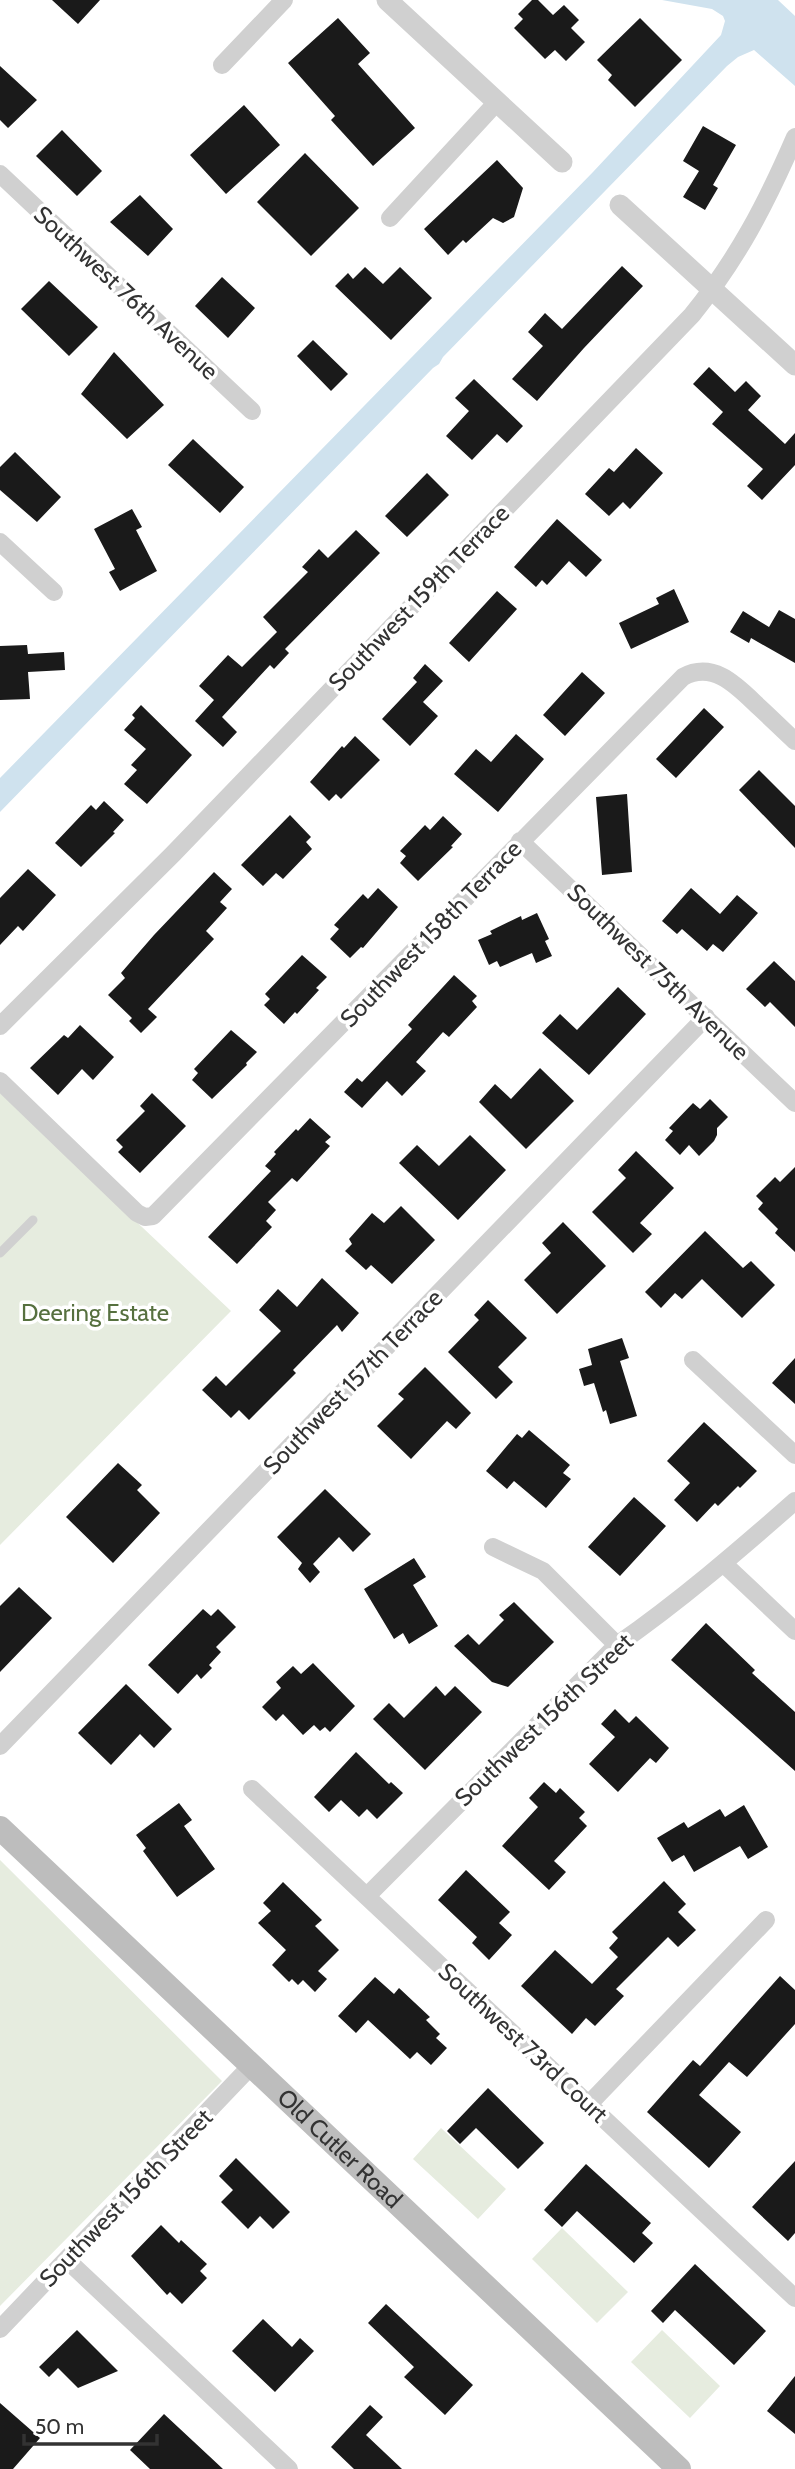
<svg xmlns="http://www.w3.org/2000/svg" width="795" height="2469" font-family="Cabin,sans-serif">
<rect width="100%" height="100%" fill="#fff"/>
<path fill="#e6ecdf" d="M0,1093L231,1311L0,1545Z
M0,1860L222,2081L0,2306Z
M441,2128L506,2189L478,2219L413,2159Z
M562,2228L628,2292L597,2323L532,2259Z
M662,2330L720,2386L690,2418L631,2362Z"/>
<path fill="#cfe2ee" d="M662,0H778L795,16V86L754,50L738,57L727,66L443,357L439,364L433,368L0,812V778L593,172L721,35L725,21L723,16L712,9Z"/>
<path fill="#1a1a1a" d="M52,0H100L78,24Z
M532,0H538L553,15L564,5L579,20L571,28L585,42L566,61L555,50L545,59L514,28L523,19L518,14Z
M338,18L370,53L358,64L415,128L373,166L331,120L335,116L288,63Z
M640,18L682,60L635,107L608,80L612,75L597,60Z
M0,66L37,100L8,128L0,120Z
M244,105L280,145L226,194L190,155Z
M703,126L736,145L713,185L718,188L705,210L683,197L699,171L683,161Z
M62,130L102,171L77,196L36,156Z
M305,153L359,208L311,256L257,202Z
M497,160L523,188L514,217L503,223L493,218L466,243L463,240L448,255L424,229Z
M140,195L173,229L148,256L110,222Z
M622,266L643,286L584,348L537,401L512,379L543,346L528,332L545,313L562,329Z
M365,267L383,284L400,267L432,298L391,340L335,286L348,273L353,279Z
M222,277L255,308L228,338L195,306Z
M49,281L98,327L69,356L21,309Z
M313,340L348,374L331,391L297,356Z
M114,352L164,405L127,439L81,394Z
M709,367L735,392L746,381L761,396L748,410L785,444L795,433V465L762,500L747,486L763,469L712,424L723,412L693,384Z
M474,379L523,426L507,443L497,434L472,460L446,436L469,411L455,398Z
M193,439L244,487L220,513L168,465Z
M636,448L663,473L630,509L623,502L609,516L585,494L609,468L614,472Z
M15,452L61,497L37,522L0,490V467Z
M427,473L449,495L407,537L385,516Z
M132,509L142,527L136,530L157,571L120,591L109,572L115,569L94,529Z
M557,519L602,560L586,577L569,561L547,585L542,580L536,587L514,567Z
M356,530L380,553L285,649L289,653L274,669L270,665L222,717L237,732L223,747L195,721L214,700L199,686L228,655L242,667L277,632L263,617L308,572L302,567L319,549L328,558Z
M674,589L689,622L631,649L619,623L659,604L656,598Z
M497,591L517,609L469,662L449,643Z
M779,610L795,619V663L751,638L749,643L730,632L743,611L769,627Z
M27,645L28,654L64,652L65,670L28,672L30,699L0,700V646Z
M425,664L443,681L423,702L438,716L410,746L382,719L417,682L413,678Z
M582,672L605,693L565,736L543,715Z
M141,705L192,755L147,804L124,784L137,770L131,765L146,749L124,730L135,718L132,715Z
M704,708L724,727L676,778L656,759Z
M516,734L544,759L498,812L454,774L476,749L491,762Z
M355,736L380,760L341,799L336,794L329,801L310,782L342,746L344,748Z
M759,770L795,806V848L739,790Z
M627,794L632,872L602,875L596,797Z
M104,801L124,820L113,832L115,833L81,867L55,843L91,805L96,810Z
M290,815L311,837L306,842L312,849L283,879L276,873L263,886L241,865Z
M443,816L462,834L451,846L453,847L418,881L400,863L406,856L400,851L425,825L430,830Z
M28,869L56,895L23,931L18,926L0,945V898Z
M214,872L232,889L220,902L227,908L206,931L214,939L148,1009L157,1017L141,1033L129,1021L132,1018L108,995L125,978L121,973L154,935Z
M378,888L398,907L363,948L361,947L350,958L330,939L339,929L334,925L363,894L368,899Z
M691,888L720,914L737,895L758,913L723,952L713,944L707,951L682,929L677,934L662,921Z
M537,913L549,939L545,941L552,956L536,963L532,953L500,967L497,961L489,965L478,940L492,934L490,931L521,916L522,920Z
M302,955L327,977L316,988L319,990L297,1014L295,1012L284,1024L264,1005L270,999L265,994Z
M774,961L795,981V1027L770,1002L765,1007L746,989Z
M454,975L477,996L472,1001L477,1007L449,1037L443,1032L416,1062L426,1071L402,1096L387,1081L362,1108L344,1092L357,1078L362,1082L412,1029L408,1025Z
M618,987L646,1014L589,1075L542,1033L560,1014L577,1030Z
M80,1025L114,1057L93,1080L82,1069L58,1095L30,1068L64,1035L68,1038Z
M231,1030L257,1052L246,1063L247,1065L212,1099L192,1080L198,1073L194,1069Z
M540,1068L574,1101L526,1149L479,1102L495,1084L511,1099Z
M152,1093L186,1126L140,1173L118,1152L123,1147L116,1140L145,1111L140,1106Z
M710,1099L728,1117L717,1128V1135L714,1141L699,1156L689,1145L680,1155L665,1140L673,1131L669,1128L693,1103L700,1109Z
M310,1118L331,1137L325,1142L330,1146L297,1182L292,1178L268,1202L276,1210L266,1221L272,1227L237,1264L208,1237L271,1171L265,1166L276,1154L274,1152L296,1129L298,1131Z
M470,1135L506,1170L458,1220L399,1163L417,1145L439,1166Z
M636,1151L674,1188L640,1223L652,1234L633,1253L592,1212L626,1178L618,1170Z
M795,1167V1252L775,1233L778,1229L758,1209L763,1203L756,1196L775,1177L780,1182Z
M401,1206L435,1240L392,1284L371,1265L366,1270L345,1251L352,1244L349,1239L372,1213L384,1223Z
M563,1222L606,1266L557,1314L524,1280L551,1253L542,1243Z
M705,1231L743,1268L751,1261L775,1285L742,1318L702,1279L682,1299L675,1293L661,1308L645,1292Z
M322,1278L359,1313L342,1332L337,1325L293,1370L296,1373L249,1420L239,1410L231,1418L202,1390L216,1376L226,1386L281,1331L259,1310L278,1289L297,1307Z
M488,1300L527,1338L498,1367L513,1382L496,1399L448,1352L479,1320L474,1315Z
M622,1338L629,1358L620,1361L637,1416L610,1424L606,1410L603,1412L594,1383L584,1386L579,1369L592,1365L588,1349Z
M795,1358V1404L772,1383Z
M425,1367L471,1413L456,1429L447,1421L411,1459L377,1426L404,1399L398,1394Z
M704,1422L757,1471L740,1488L738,1486L718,1506L715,1503L697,1522L674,1500L690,1483L667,1461Z
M529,1430L570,1465L563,1473L571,1479L546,1508L514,1481L507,1489L486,1471L517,1434L522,1438Z
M118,1463L142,1485L137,1490L160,1513L113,1563L66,1517Z
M325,1489L371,1534L353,1552L339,1537L313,1564L320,1572L310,1583L298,1569L302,1563L277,1537Z
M634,1497L666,1526L620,1576L588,1547Z
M414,1558L426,1577L413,1585L438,1626L409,1644L403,1633L394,1639L364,1589Z
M19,1587L52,1618L0,1672V1606Z
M514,1602L554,1642L508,1687L492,1682L454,1646L468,1634L479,1645L504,1620L499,1615Z
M203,1609L211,1616L218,1609L236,1627L216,1647L221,1652L209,1665L212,1668L201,1679L197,1674L178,1694L148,1665Z
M706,1623L755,1670L752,1673L795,1712V1771L671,1660Z
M313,1663L355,1706L330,1732L325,1727L320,1731L314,1725L303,1735L283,1714L276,1721L262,1707L281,1688L276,1682L293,1666L301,1674Z
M126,1684L172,1729L154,1748L140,1734L111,1765L78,1733Z
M436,1686L445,1696L455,1686L482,1712L425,1770L373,1719L389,1703L404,1718Z
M615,1709L629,1723L636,1716L669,1748L656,1763L650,1758L618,1792L589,1764L615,1737L601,1724Z
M356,1752L389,1784L391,1782L403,1793L377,1819L367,1809L359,1817L341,1800L329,1812L314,1797Z
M544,1782L556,1793L560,1788L585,1812L579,1818L587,1826L554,1861L566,1872L549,1890L502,1846L538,1807L529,1798Z
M179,1803L192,1820L184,1826L215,1869L177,1897L143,1851L146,1848L136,1835Z
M744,1805L768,1847L748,1859L740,1846L694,1872L684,1855L672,1862L657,1838L684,1822L688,1828L720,1809L725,1817Z
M466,1870L510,1912L499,1923L512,1935L489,1960L472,1943L477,1937L438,1900Z
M664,1881L686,1904L678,1912L696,1930L678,1947L668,1937L616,1989L624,1996L595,2026L586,2018L572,2034L521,1986L555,1950L592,1984L618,1957L609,1948L618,1938L612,1932Z
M283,1882L322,1920L315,1926L339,1950L318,1971L327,1979L315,1992L303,1980L298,1985L292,1979L289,1982L272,1965L286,1950L258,1923L271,1911L263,1903Z
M780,1976L795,1990V2024L747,2077L729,2062L699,2095L741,2132L709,2168L647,2112L693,2060L700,2066Z
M375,1977L394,1994L399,1988L430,2017L426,2020L440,2034L436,2038L447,2048L431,2065L417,2052L410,2059L368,2020L356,2033L338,2016Z
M488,2088L544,2143L518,2169L476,2128L460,2144L447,2131Z
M236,2158L290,2212L273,2229L260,2216L248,2229L221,2202L233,2190L219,2176Z
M795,2161V2233L788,2241L752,2207Z
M586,2164L651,2223L642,2233L653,2243L634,2263L577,2211L562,2227L544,2210Z
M161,2225L179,2243L181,2240L207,2264L200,2271L207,2278L182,2304L170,2292L167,2295L131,2256Z
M695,2264L766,2331L734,2365L675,2310L663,2323L651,2311Z
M386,2304L473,2385L445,2415L404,2377L414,2367L368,2323Z
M263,2319L292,2347L300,2338L314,2351L275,2392L232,2351Z
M77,2330L118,2371L78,2388L58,2368L49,2377L39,2367Z
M795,2376V2434L767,2411Z
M0,2403L40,2438L13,2469H0Z
M370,2405L383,2417L366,2435L402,2469H354L331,2447Z
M164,2414L223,2469H150L130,2450Z"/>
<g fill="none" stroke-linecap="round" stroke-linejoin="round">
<path stroke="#d0d0d0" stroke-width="9" d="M0,1253L33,1220"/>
<path stroke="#d0d0d0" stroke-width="18" d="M222,65L284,0
M0,174L252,411
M390,218L497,102
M0,542L54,592
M520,841L795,1103
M0,1026L173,854L692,315C738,258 766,204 795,137
M0,1081L137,1213L145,1217L153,1216L683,677C714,660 738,687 759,707C771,718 783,730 795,741
M693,1360L795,1455
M493,1547L543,1571L617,1645
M724,1564L795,1631
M0,1746L706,1017
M252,1789L795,2298
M367,1896L617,1645C680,1601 737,1552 795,1501
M588,2105L766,1920
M67,2260L289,2469
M0,2329L251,2066"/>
<path stroke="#d0d0d0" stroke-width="21" d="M387,0L562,162
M620,205L795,365"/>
<path stroke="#bdbdbd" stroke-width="24" id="s1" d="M0,1828L679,2469"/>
</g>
<g text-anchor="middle" stroke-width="7" stroke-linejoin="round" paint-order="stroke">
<g font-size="24" fill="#333" stroke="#fff">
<text transform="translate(126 293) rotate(43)" y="8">Southwest 76th Avenue</text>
<text transform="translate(419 598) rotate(-46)" y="8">Southwest 159th Terrace</text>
<text transform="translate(431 934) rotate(-46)" y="8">Southwest 158th Terrace</text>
<text transform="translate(658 972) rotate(44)" y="8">Southwest 75th Avenue</text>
<text transform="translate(353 1382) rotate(-46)" y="8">Southwest 157th Terrace</text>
<text transform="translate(544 1720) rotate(-44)" y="8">Southwest 156th Street</text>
<text transform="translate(523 2043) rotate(43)" y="8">Southwest 73rd Court</text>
<text dy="8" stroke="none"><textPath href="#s1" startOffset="467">Old Cutler Road</textPath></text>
<text transform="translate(126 2198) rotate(-46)" y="8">Southwest 156th Street</text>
</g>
<g font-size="24" fill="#56703f" stroke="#fff">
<text x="95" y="1321">Deering Estate</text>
</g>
</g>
<path d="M24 2434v10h133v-10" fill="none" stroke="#333333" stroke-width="3.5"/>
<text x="35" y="2434" font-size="21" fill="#333333" stroke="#ffffff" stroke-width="5" paint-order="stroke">50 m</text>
</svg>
